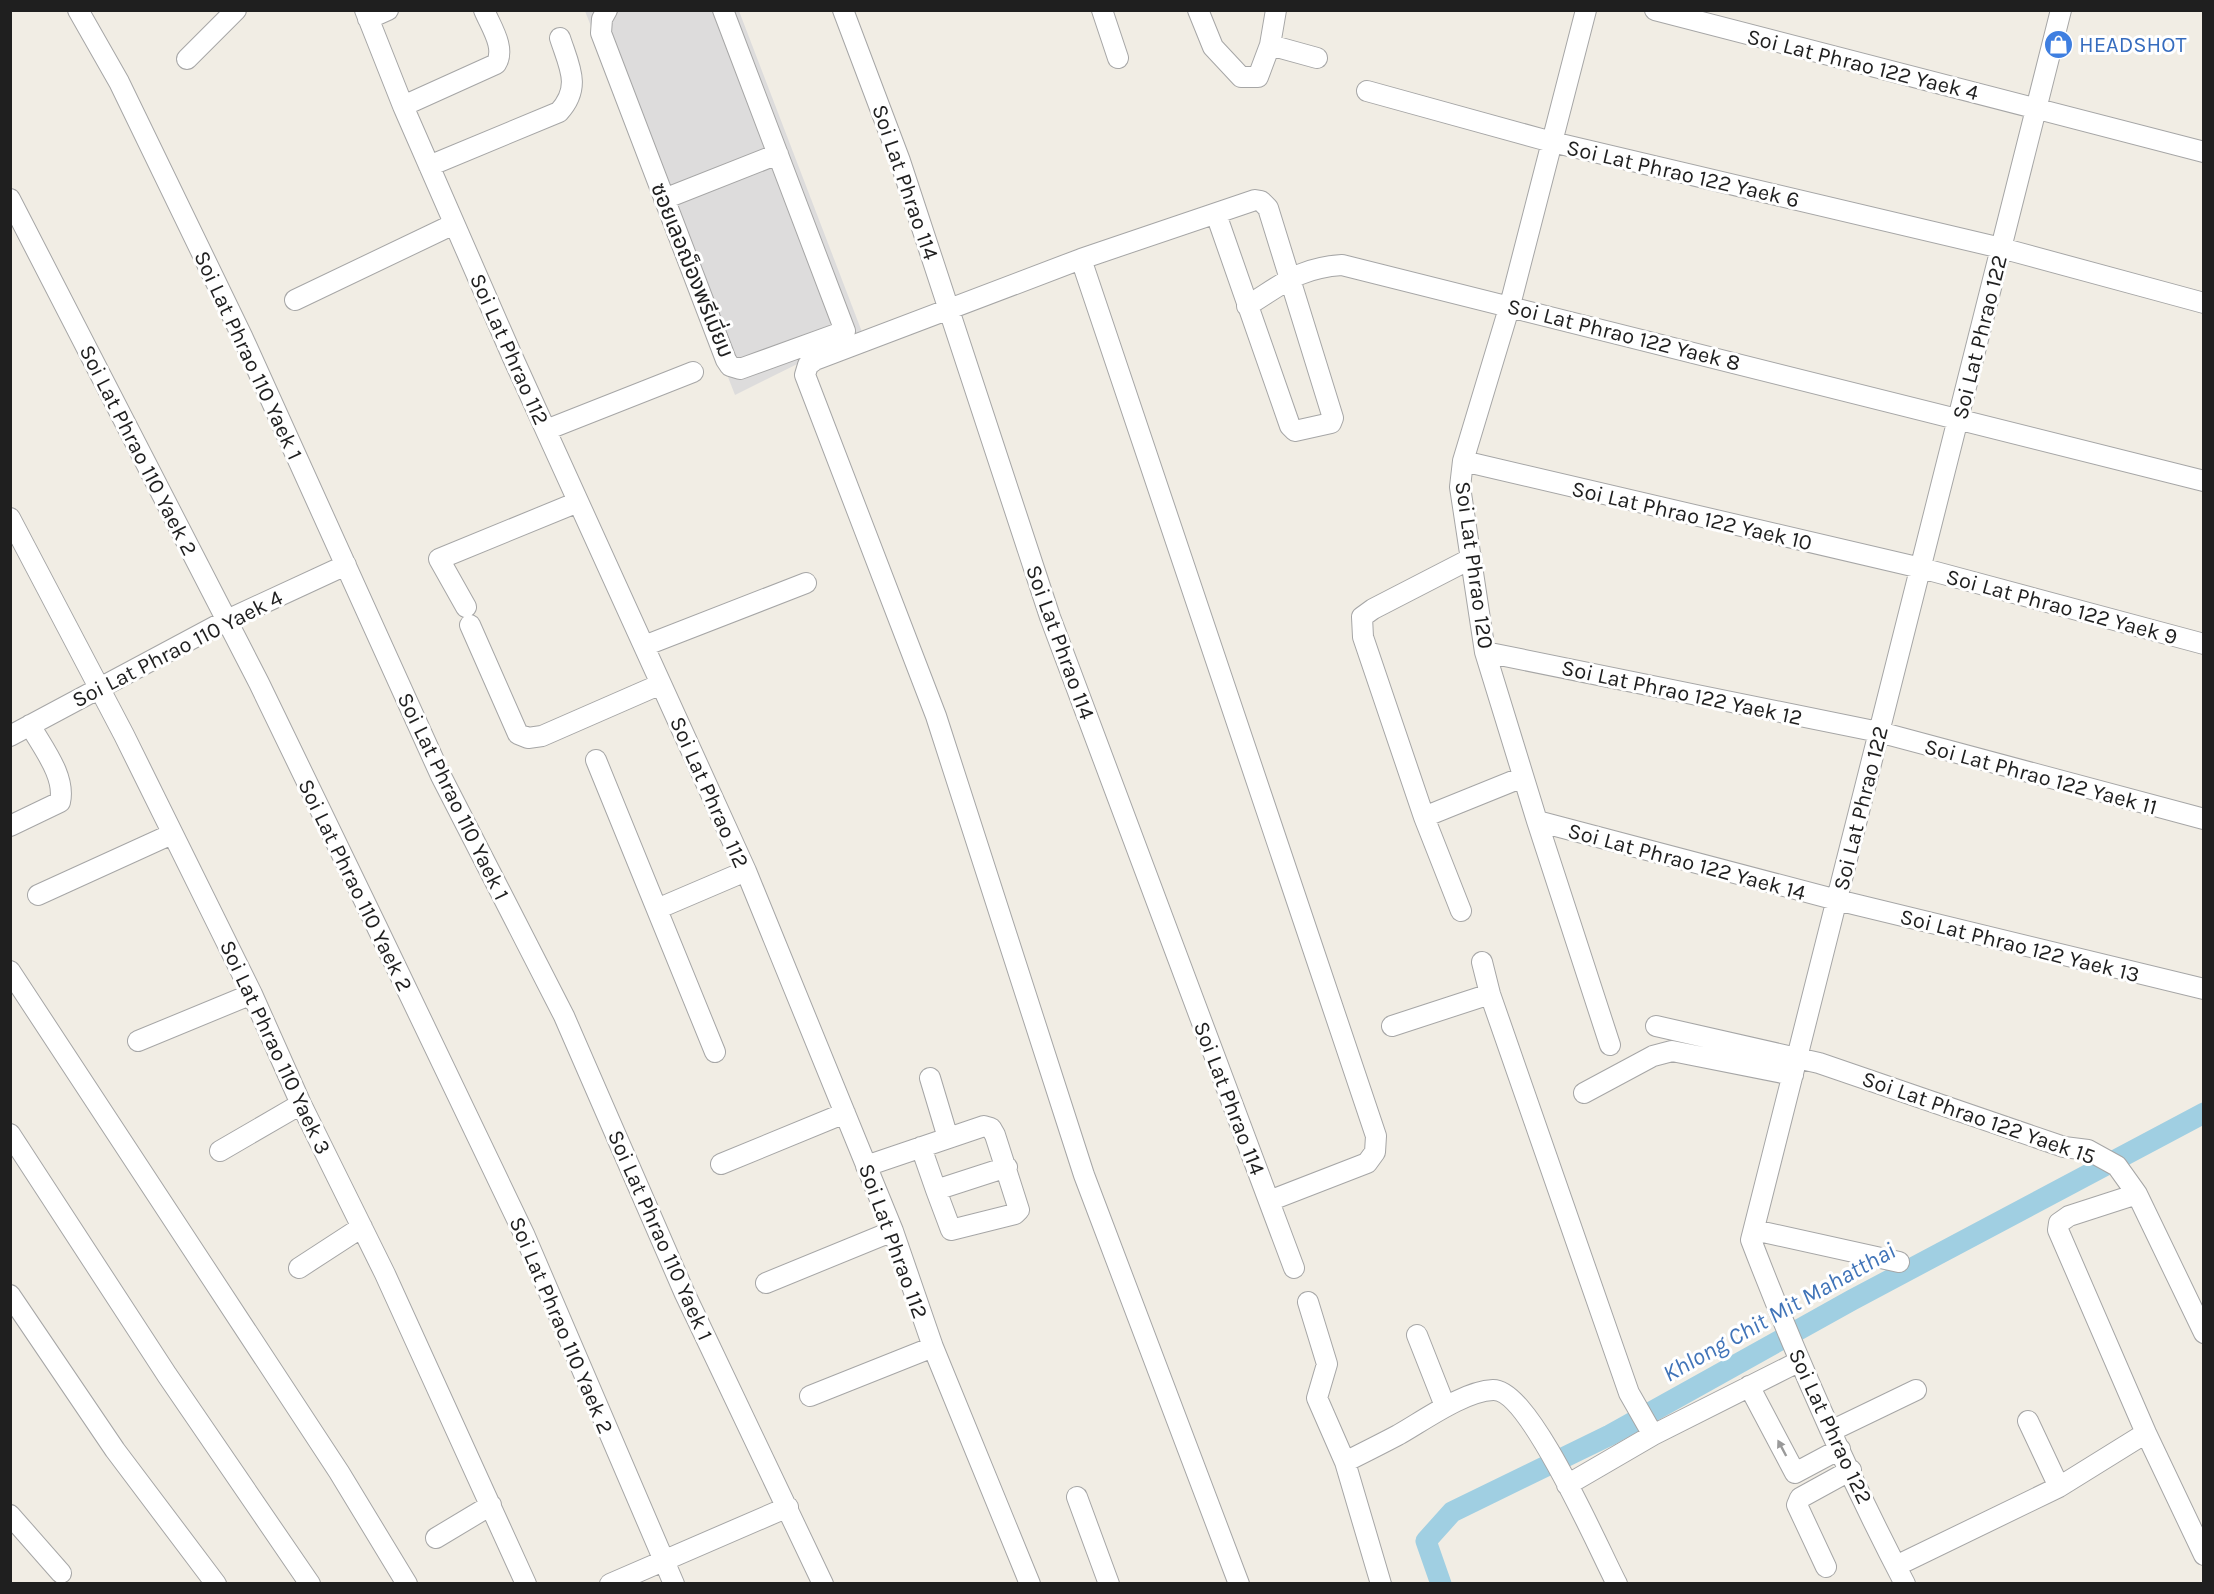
<svg xmlns="http://www.w3.org/2000/svg" width="2214" height="1594" font-family="Karla,'Noto Sans Thai',sans-serif">
<rect width="100%" height="100%" fill="#f1ede4"/>
<path fill="#dddcdc" d="M585,11H739L862,332L735,395Z"/>
<g fill="none" stroke-linecap="round" stroke-linejoin="round">
<path stroke="#a0cfe2" stroke-width="21" d="M1441,1584L1426,1541L1452,1512L1610,1435L1852,1300L2204,1113"/>
<defs>
<path id="minor" d="M78,10L119,82L242,336L441,776L564,1016L685,1294L823,1584
M365,10L403,106L513,358L746,871L893,1231L933,1347L1030,1584
M607,10L602,19L601,33L726,360L730,366L740,369L845,331L723,10
M843,10L900,161L1050,617L1294,1268
M1102,10L1118,58
M1198,10L1213,47L1241,77H1258L1270,45L1276,10
M1586,10L1510,305L1463,461L1460,487L1485,652L1537,821L1610,1045
M1655,10L2204,152
M368,19L388,10
M1270,45L1317,58
M187,59L236,10
M1367,91L1552,142L2001,248L2204,303
M403,106L496,64C506,48 491,27 484,10
M429,166L559,112C582,87 569,66 560,38
M10,199L259,683L376,925L524,1234L674,1584
M664,199L778,154
M1216,214L1290,426L1295,431L1331,423L1333,418L1268,208L1261,201L1255,200L1081,259L815,360L808,365L805,375L936,716L1084,1175L1239,1584
M1081,259L1376,1136L1375,1152L1367,1163L1269,1201
M295,300L454,224
M1247,306C1283,284 1298,268 1342,265L2204,481
M546,430L693,372
M1463,461L1921,568L2204,644
M10,518L124,735L252,994L301,1104L385,1274L526,1584
M466,607L439,559L578,502
M470,625L518,734L528,738L542,736L661,684
M644,646L806,583
M1485,652L1879,732L2204,819
M10,736L227,620L346,565
M596,760L715,1052
M1424,817L1523,777
M1537,821L1837,900L2204,989
M10,826L60,802C66,776 42,747 30,725
M38,895L172,834
M657,909L746,871
M1461,911L1424,817L1363,637L1362,617L1373,609L1472,558
M1482,962L1490,994L1629,1393L1653,1435
M10,971L339,1472L407,1584
M1392,1026L1490,994
M1656,1026L1819,1063L2064,1147L2088,1150L2117,1166L2137,1194L2204,1333
M138,1041L252,994
M930,1078L948,1138
M1584,1093L1653,1056L1672,1051L1793,1075
M10,1134L167,1375L310,1584
M921,1147L936,1190L1007,1167
M220,1151L301,1104
M721,1164L845,1113
M866,1166L984,1126L991,1128L995,1135L1019,1210L1015,1214L951,1230L936,1190
M2137,1194L2069,1216L2059,1223L2058,1230L2146,1433L2204,1555
M1754,1230L1899,1262
M299,1268L362,1227
M766,1283L893,1231
M10,1295L115,1450L216,1584
M1308,1302L1327,1364L1317,1398L1345,1462
M1417,1335L1445,1406
M1749,1386L1795,1473L1840,1449
M810,1396L933,1347
M2028,1421L2059,1487
M1831,1431L1916,1390
M1567,1485L1653,1435L1800,1361
M1077,1497L1109,1584
M10,1515L61,1573
M436,1538L491,1505
M1896,1566L2059,1487L2146,1433
M1826,1567L1797,1505L1800,1498L1851,1470
M610,1584L788,1507
M1381,1584L1345,1462C1363,1453 1381,1444 1398,1435C1423,1421 1464,1391 1493,1390C1530,1389 1599,1550 1617,1584
M1905,1584C1847,1473 1796,1357 1751,1240L2061,10"/>
</defs>
<use href="#minor" stroke="#a6a6a6" stroke-width="22"/>
<use href="#minor" stroke="#fff" stroke-width="20"/>
</g>
<defs><path id="oneway-solid" d="M-6-.8H1V-3.2L6.5 0L1 3.2V.8H-6Z" transform="scale(1.5)"/></defs>
<use fill="#9a9a9a" href="#oneway-solid" transform="translate(1782 1448) rotate(-118)"/>
<defs>
<symbol id="shop-disc" viewBox="-11 -11 22 22"><circle r="9.5" fill="#3f7fe0" stroke="#fff"/><path d="M-5-2.5h2.3a2.7 3.5 0 0 1 5.4 0H5L5.5 6h-11ZM-1.5-2.5h3a1.5 2.3 0 0 0-3 0Z" fill="#fff"/></symbol>
</defs>
<g fill-rule="evenodd">
<use href="#shop-disc" x="2042" y="28" width="33" height="33"/>
</g>
<g text-anchor="middle" stroke-width="6" stroke-linejoin="round" paint-order="stroke">
<g font-size="22" fill="#366cbe" stroke="#fff" text-anchor="start">
<text x="2079" y="52">HEADSHOT</text>
</g>
<g font-size="22" fill="#1f1f1f" stroke="#fff">
<text transform="translate(1863 64) rotate(14)" y="8">Soi Lat Phrao 122 Yaek 4</text>
<text transform="translate(1683 173) rotate(13)" y="8">Soi Lat Phrao 122 Yaek 6</text>
<text transform="translate(906 182) rotate(71)" y="8">Soi Lat Phrao 114</text>
<text transform="translate(693 270) rotate(68)" y="8">ซอยเลอฌ็องพรีเมี่ยม</text>
<text transform="translate(1624 334) rotate(14)" y="8">Soi Lat Phrao 122 Yaek 8</text>
<text transform="translate(1979 337) rotate(-76)" y="8">Soi Lat Phrao 122</text>
<text transform="translate(510 349) rotate(66)" y="8">Soi Lat Phrao 112</text>
<text transform="translate(249 355) rotate(65)" y="8">Soi Lat Phrao 110 Yaek 1</text>
<text transform="translate(139 450) rotate(63)" y="8">Soi Lat Phrao 110 Yaek 2</text>
<text transform="translate(1692 515) rotate(13)" y="8">Soi Lat Phrao 122 Yaek 10</text>
<text transform="translate(1475 565) rotate(82)" y="8">Soi Lat Phrao 120</text>
<text transform="translate(2062 606) rotate(15)" y="8">Soi Lat Phrao 122 Yaek 9</text>
<text transform="translate(1061 642) rotate(70)" y="8">Soi Lat Phrao 114</text>
<text transform="translate(177 648) rotate(-27)" y="8">Soi Lat Phrao 110 Yaek 4</text>
<text transform="translate(1682 692) rotate(12)" y="8">Soi Lat Phrao 122 Yaek 12</text>
<text transform="translate(2041 776) rotate(15)" y="8">Soi Lat Phrao 122 Yaek 11</text>
<text transform="translate(710 792) rotate(66)" y="8">Soi Lat Phrao 112</text>
<text transform="translate(454 796) rotate(64)" y="8">Soi Lat Phrao 110 Yaek 1</text>
<text transform="translate(1860 808) rotate(-76)" y="8">Soi Lat Phrao 122</text>
<text transform="translate(1687 861) rotate(15)" y="8">Soi Lat Phrao 122 Yaek 14</text>
<text transform="translate(356 885) rotate(64)" y="8">Soi Lat Phrao 110 Yaek 2</text>
<text transform="translate(2020 945) rotate(14)" y="8">Soi Lat Phrao 122 Yaek 13</text>
<text transform="translate(276 1047) rotate(65)" y="8">Soi Lat Phrao 110 Yaek 3</text>
<text transform="translate(1230 1098) rotate(69)" y="8">Soi Lat Phrao 114</text>
<text transform="translate(1979 1117) rotate(19)" y="8">Soi Lat Phrao 122 Yaek 15</text>
<text transform="translate(661 1235) rotate(66)" y="8">Soi Lat Phrao 110 Yaek 1</text>
<text transform="translate(894 1241) rotate(70)" y="8">Soi Lat Phrao 112</text>
<text transform="translate(562 1325) rotate(67)" y="8">Soi Lat Phrao 110 Yaek 2</text>
<text transform="translate(1831 1426) rotate(65)" y="8">Soi Lat Phrao 122</text>
</g>
<g font-size="24" font-style="italic" fill="#4174b8" stroke="#fff">
<text transform="translate(1779 1312) rotate(-29)" y="8">Khlong Chit Mit Mahatthai</text>
</g>
</g>
<rect width="2214" height="1594" fill="none" stroke="#1f1f1f" stroke-width="24"/>
</svg>
